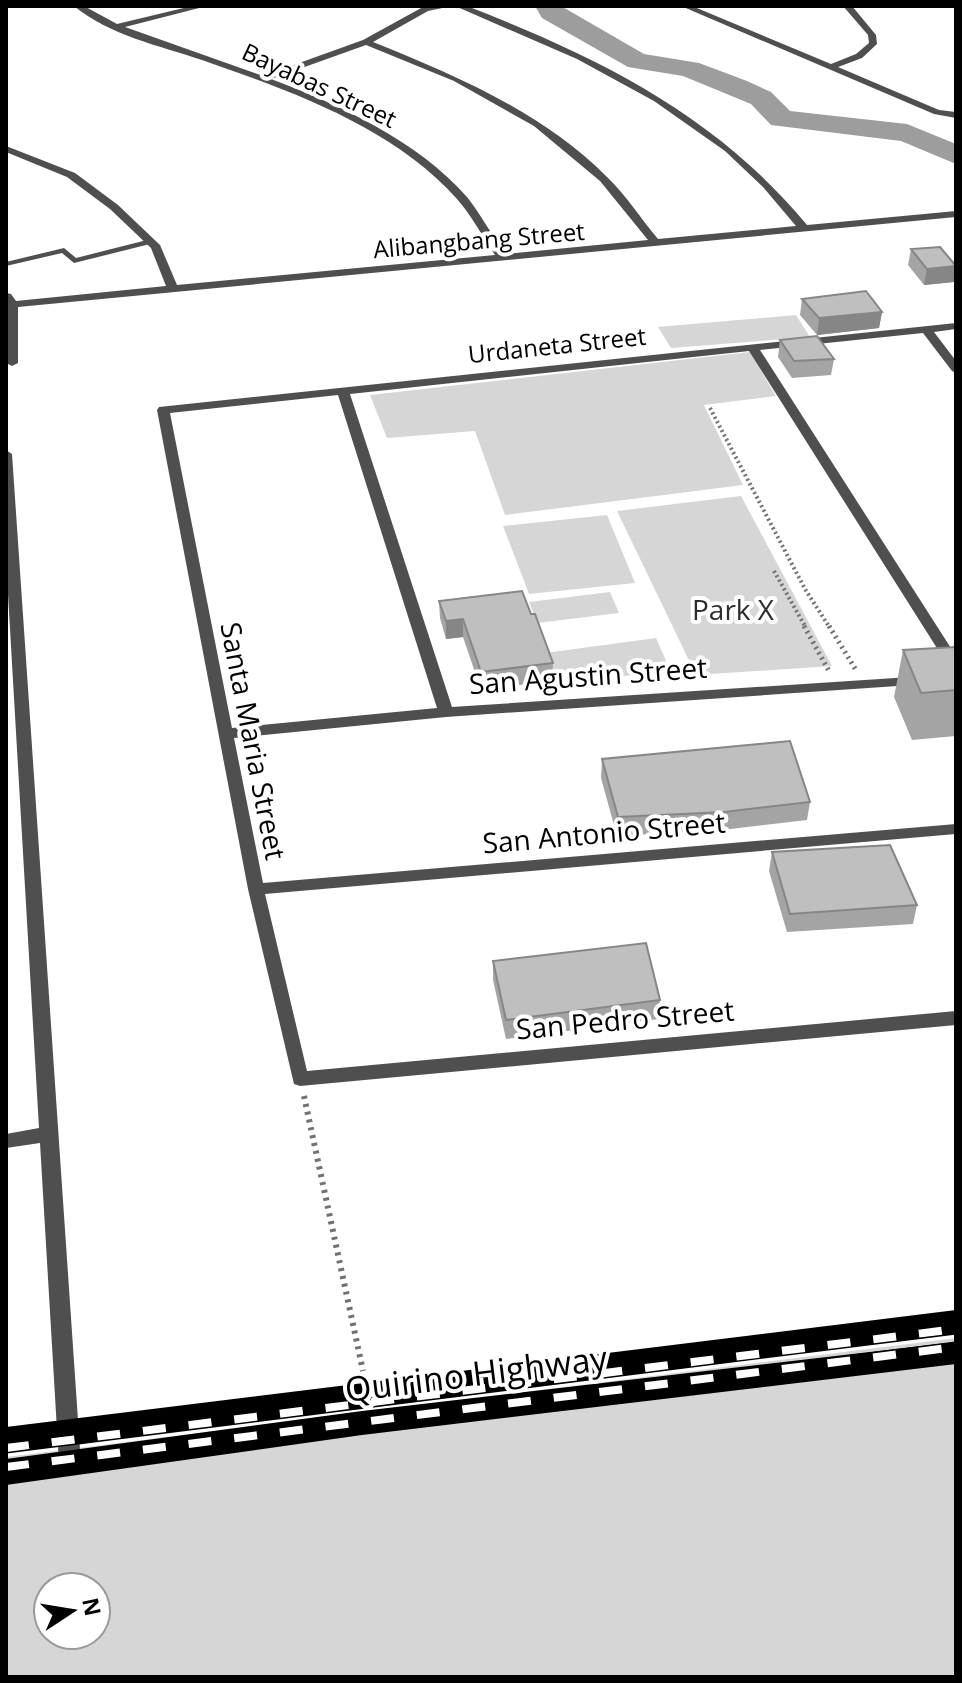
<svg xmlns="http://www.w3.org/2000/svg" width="962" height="1683" font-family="'Open Sans',sans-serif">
<rect width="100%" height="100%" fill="#fff"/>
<path fill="#d6d6d6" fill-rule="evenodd" d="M796,315L810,337L671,348L658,327Z
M750,352L776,396L704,405L743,485L505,515L475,431L387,438L370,395Z
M741,496L832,666L696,675L617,511Z
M607,515L635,583L529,594L503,526Z
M610,592L619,613L537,623L529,602Z
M656,638L670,670L557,685L545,653Z
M956,1338V1677H6V1457ZM48,1587H96V1635H48Z"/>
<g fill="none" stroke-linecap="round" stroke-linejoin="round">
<path fill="#9d9d9d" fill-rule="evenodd" d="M535,6H561L644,54L699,63L747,81L771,92L790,111L907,124L956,144V164L901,141L771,125L751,104L683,76L628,67L542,18Z"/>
<path stroke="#717171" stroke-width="4" stroke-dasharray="2 3" stroke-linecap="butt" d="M710,408L805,589L830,628
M774,571L806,628"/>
<path stroke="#717171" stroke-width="5" stroke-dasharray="2 4" stroke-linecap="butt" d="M804,626L829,671
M829,626L856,670"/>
<path stroke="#717171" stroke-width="6" stroke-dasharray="3 5" stroke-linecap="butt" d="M304,1096L363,1371"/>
<path fill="#4f4f4f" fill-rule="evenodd" d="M151,239L155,241L154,243L74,263L62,253L6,266V262L64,248L76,258Z"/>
<path fill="#4f4f4f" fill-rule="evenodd" d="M74,6H84L117,24L192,6H207L125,27L263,76L363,40L423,7L452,6L428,11L373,42C457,76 542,112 607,177C626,195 641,219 658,239L796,226L763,187L725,151L654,101L577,59L455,6H467C598,57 715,114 807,225L956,211V217L18,307V363L12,366L6,363V293L11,294L16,301L166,286L151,248L110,209L67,177L6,152V146L75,173L118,205L160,245L177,285L495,255C482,236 472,216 457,199C393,127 291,91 202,60C160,46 109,35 74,6ZM366,45L454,81L534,126L600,181L648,240L505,254C492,235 481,215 467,197C418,141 340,105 271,79Z
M681,6H692L831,64L856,54L869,43L868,35L843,6H852L876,35L877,44L862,58L838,67L939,110L956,112V118L934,114Z
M956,323V329L934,332L956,361V373L952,371L923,333L760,350L956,656L954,668L947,664L749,351L350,394L452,707L956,674V682L446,717L234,738L263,883L956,824V834L265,894L307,1071L956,1011V1025L300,1086L294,1084L248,889L157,410L159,407ZM338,395L437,708L232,728L170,413Z
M6,450L12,454L81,1464L78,1471L70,1474L62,1471L59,1464L40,1143L6,1148V1134L39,1128L6,560Z"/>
<path fill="#000" fill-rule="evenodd" d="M956,1310V1332L6,1451V1427Z
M956,1342V1364L362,1435L6,1485V1459L362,1411Z"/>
<defs>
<path id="rail" d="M6,1448L956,1329
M6,1467L956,1347"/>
</defs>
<use href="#rail" stroke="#000" stroke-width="11"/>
<use href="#rail" stroke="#fff" stroke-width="8" stroke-dasharray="23" stroke-linecap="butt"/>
</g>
<path fill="#a4a4a4" d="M911,249L956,265L954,282L924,285L908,265Z
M802,299L882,312L879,328L817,335L800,315Z
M780,340L834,359L831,375L792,378L778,357Z
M439,601L531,614L553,663L552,681L481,690L463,637L446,639L440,618Z
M956,647V736L912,740L894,697L903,650Z
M602,759L810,802L807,820L722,830L617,836L601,778Z
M772,852L917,905L913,924L787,932L769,871Z
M493,961L660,1000L659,1019L506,1039L493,980Z"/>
<path fill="#868686" d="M956,266L954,282L924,285L927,269Z
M882,312L879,328L817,335L819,318Z
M463,619V637L446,639V621Z"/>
<path fill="#bfbfbf" stroke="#868686" stroke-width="2" d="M940,247L956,266L927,269L911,249Z
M866,291L882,312L819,318L802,299Z
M817,336L834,359L794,361L780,340Z
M522,591L531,614H535L553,663L481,672L463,619L446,621L439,601Z
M956,647V690L921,693L903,650Z
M790,741L810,802L724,812L618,817L602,759Z
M890,845L917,905L790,914L772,852Z
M646,943L660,1000L506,1020L493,961Z"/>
<g text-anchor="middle" stroke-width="8" stroke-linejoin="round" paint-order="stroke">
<g font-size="24" fill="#000" stroke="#fff">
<text transform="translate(319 86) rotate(25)" y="8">Bayabas Street</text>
<text transform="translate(479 241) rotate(-5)" y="8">Alibangbang Street</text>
<text transform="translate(557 346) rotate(-6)" y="8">Urdaneta Street</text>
</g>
<g font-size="28" fill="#2d2d2d" stroke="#fff">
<text x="733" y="620">Park X</text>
</g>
<g font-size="28" fill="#000" stroke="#fff">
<text transform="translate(588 676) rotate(-4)" y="10">San Agustin Street</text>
<text transform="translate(253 741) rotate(79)" y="10">Santa Maria Street</text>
<text transform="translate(604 833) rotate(-5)" y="10">San Antonio Street</text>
<text transform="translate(625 1020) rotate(-5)" y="10">San Pedro Street</text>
</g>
<g font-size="34" fill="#000" stroke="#fff">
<text transform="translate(476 1374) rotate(-7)" y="12">Quirino Highway</text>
</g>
</g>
<rect width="962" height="1683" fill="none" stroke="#000000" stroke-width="16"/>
<g transform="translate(72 1611) rotate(78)"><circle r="38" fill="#ffffff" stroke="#999999" stroke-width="2"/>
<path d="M0-6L14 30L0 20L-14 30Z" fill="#000000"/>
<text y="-12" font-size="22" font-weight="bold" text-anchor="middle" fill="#000000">N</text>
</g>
</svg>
